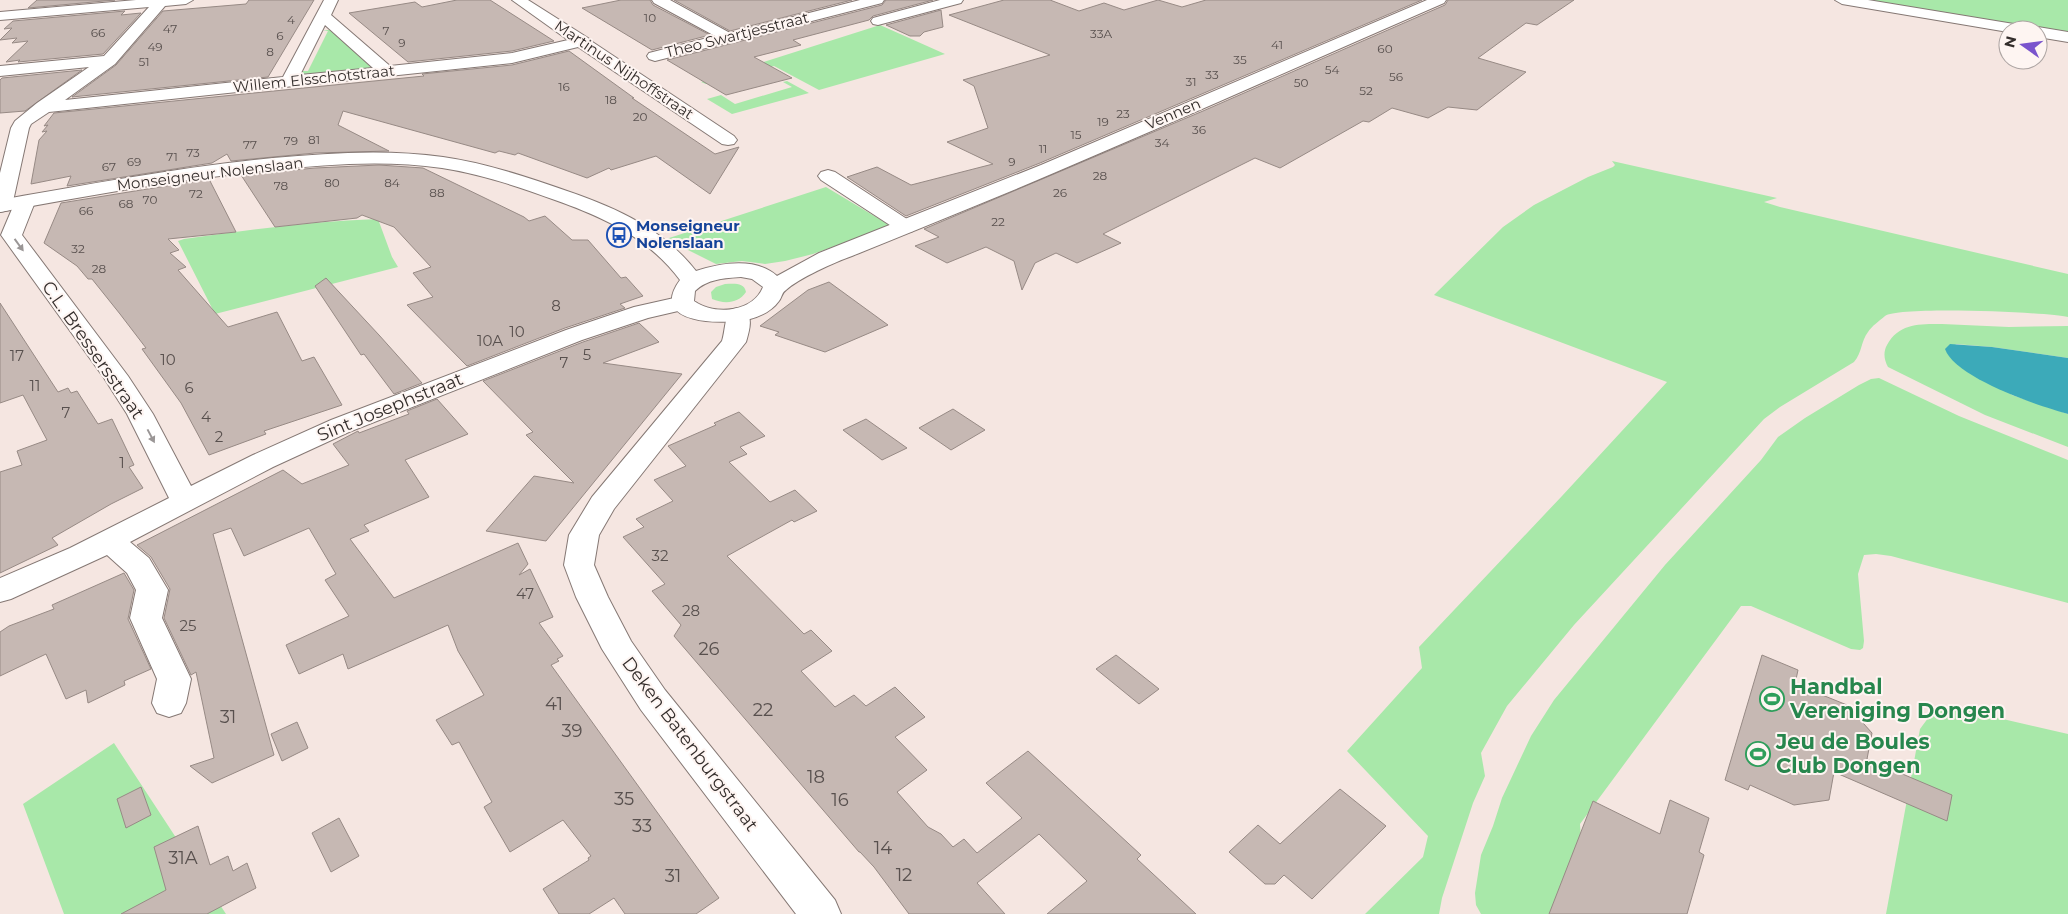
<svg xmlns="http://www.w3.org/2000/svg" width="2068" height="914" font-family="Montserrat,sans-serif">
<rect width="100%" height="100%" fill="#f5e6e1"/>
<path fill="#a8e8a9" d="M1860,0H2068V34Z
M880,25L945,54L819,90L774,66L706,84L701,82Z
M332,29L373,66L365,70L303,74L302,71H308L328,31H323Z
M787,81L809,93L732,114L707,99L721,95L735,104L792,87L783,82Z
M1612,161L1777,198L1764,202L1780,207L2068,274V317C2045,312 1899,306 1885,316C1879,321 1872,326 1868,332C1861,341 1862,353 1854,362L1780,407L1764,419L1574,625L1507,706L1481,753L1485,776L1473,803L1442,898L1439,914H1365L1423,857L1428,836L1347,751L1422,668L1419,647L1562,496L1667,382L1434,295L1503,227L1534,205L1588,177L1613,167L1615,165Z
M826,187L891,226L813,254L785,261L765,264L742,261L716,264L666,239Z
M378,219L392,257L398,267L215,314L178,241L184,239C248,230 313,221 378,219Z
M725,284C734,284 744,282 746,292C738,304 724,304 712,299L711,292L716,287Z
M1942,324L2009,327L2068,326V358L1992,347L1955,344L2012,395L2068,414V447L1985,415L1888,367C1884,360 1883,352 1887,345C1899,323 1920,324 1942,324Z
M1879,378L1959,416L2068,460V603L1891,556L1876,554L1864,555L1858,574L1864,641L1863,648L1860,650L1851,649L1751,606H1741L1580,824L1586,914H1481L1476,905L1475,893L1481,855L1493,826L1502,798L1531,736L1554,700L1665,565L1761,460L1778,437L1805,418L1859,385L1871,379Z
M1934,710H1964L2068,734V914H1886L1920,729Z
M114,743L226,914H64L23,804Z"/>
<path fill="#3caab9" d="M1950,344L1992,347L2068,358V414C2039,406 1955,378 1945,349Z"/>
<path fill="#c6b8b3" stroke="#978a85" d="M37,0H115L28,8Z
M249,0H314L268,77L72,97L116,65L163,11L246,4Z
M457,0H490L554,41L512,51L408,62L349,13L415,2L422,7Z
M621,0H650L653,5L710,35L652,50L582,8Z
M674,0H852L730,31Z
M886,0H933L873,16L869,20L793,40L801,45L754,57L792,78L726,95L667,60L882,5Z
M1004,0H1050L1079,11L1104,3L1124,10L1158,0L1182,7L1206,0H1422L1040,163L906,216L847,177L877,167L911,185L993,164L947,142L988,128L974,86L963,80L1050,55L949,15Z
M1448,0H1574L1537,25L1526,23L1478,58L1526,72L1477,110L1448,107L1428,118L1392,108L1369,122L1363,121L1280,168L1255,158L1103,234L1121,243L1077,263L1056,253L1035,263L1022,290L1014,261L986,247L947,263L915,246L939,237L924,229L1203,111L1445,5Z
M941,10L943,27L924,32L920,36H910L886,25Z
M125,11L121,15L141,13L103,54L18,62L20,60L6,62L28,41L12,43L17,38L0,40L12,28L4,29L13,21Z
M569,51L634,98H632L715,154L739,147L710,194L656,156L611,170L609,168L587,178L518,153L515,155L499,151L495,153L343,111L338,125L389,151L315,153L231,161L227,154L212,163L67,186L71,176L31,184L39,140L47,131L42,132L48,125L44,126L54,113L424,76L422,74L512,65Z
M82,70L25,111L0,113V80L2,78Z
M379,165L423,168L524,217L529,221L545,216L572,240H588L621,278L626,277L643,296L620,304L625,308L565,328L467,366L407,305L433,297L413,273L431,267L394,227L362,215L357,218L275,227L241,175L315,168Z
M209,179L236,232L168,239L179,250L170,253L186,267L178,270L228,327L277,312L302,361L314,357L342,405L264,431L266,434L209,455L181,403L142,349L146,348L120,314L92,279H88L77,266L44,243L61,203Z
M326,278L379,335L422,383L394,394L364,354L361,355L315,286Z
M829,282L888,325L825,352L775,335L779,332L760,326L808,290Z
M0,303L58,392L68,388L71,393L77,391L98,424L112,419L134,465L129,467L143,488L111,504L52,538L58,545L0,573V472L22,465L17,451L47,440L23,395L0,403Z
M639,323L659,342L603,363L682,374L546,541L486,531L534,476L574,483L526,435L533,432L483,381L583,342Z
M437,399L468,434L405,460L429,497L364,525L369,531L350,539L394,598L518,543L528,564L519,575L530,569L553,617L539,623L563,656L557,659L559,661L551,665L719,898L696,914H625L614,898L589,914H559L543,889L589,860L588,858L591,856L563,820L510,852L484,807L492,802L459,742L452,745L436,720L484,695L458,651L448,625L348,669L343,654L299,674L286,645L349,616L325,580L336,574L309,528L244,556L231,528L213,534L274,755L212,783L190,766L214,758L196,672L191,675L164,618L170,589L151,557L137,545L283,470L302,484L349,465L333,444L358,431L359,433L409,414L407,411Z
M953,409L985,430L951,450L919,428Z
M739,412L765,436L740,447L747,454L729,462L770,502L795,490L817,511L794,522L792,520L727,556L804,634L811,630L832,651L801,671L835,707L854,695L866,706L895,687L925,717L895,737L927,770L897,792L928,827L941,834L953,847L964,839L977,853L1022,818L986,783L1028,751L1141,855L1137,859L1196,914H1047L1087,881L1039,834L977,883L1005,914H909L874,867L860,852H859L674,636L681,625L652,591L665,584L623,537L644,527L636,519L673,501L654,480L686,466L668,446L716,425L714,423Z
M866,419L907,448L882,460L843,430Z
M124,573L134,590L128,619L151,669L124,681L125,685L88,703L86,690L66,699L46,654L0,676V632L9,626L54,609L52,605Z
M1116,655L1159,689L1139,704L1096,669Z
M1762,655L1798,670L1795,684L1847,705L1872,733L1867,759L1952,795L1947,821L1834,772L1829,800L1794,805L1750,785L1748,790L1725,780Z
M297,722L308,748L282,761L271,734Z
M141,787L151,815L126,828L117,799Z
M1340,789L1386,826L1312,899L1284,875L1275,884H1265L1229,852L1258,825L1280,844Z
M1670,800L1709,818L1699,852L1704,855L1687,914H1549L1593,801L1660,834Z
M339,818L359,856L331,872L312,833Z
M198,826L210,865L228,856L233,871L247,863L256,888L207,914H121L166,890L154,847Z"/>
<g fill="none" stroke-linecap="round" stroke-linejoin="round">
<defs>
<path id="minor" d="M136,0H193L186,4L165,6L115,64L65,100L283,77L324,0H338L331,15L390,66L512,53L568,40L512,0H528L588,38L591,41L734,136L737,140L734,144L728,145L722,144L578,47L512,63L49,112L31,124L29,128L12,206L9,210L0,212V173L11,128L15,121L37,103L89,67L0,76V66L104,56L149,7L0,20V12ZM325,25L373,68L300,75Z
M652,0H670L730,33L860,0H884L882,3L655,61L649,59L647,56L649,53L715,36L654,3Z
M940,0H963L961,3L878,25L873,24L871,21L873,18Z
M1835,0H1868L2026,26L2033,29L2038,27L2068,32V42L2038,37V30H2008V32L1842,4Z
M828,170L835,172L913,223L916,227L913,231L906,233L899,231L821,180L818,176L821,172Z
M25,196L32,198L35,202L22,235L128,376L153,414L191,486L253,455L331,420L566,330L634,307L683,296L691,298L694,303L691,308L648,318L582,340L349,432L273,467L130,542L149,558L168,590L162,618L191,679L186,703L181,713L169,717L157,713L152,703L157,679L130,618L136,590L127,573L107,555L11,599L0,602V578L70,548L169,498L127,414L104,378L1,235L15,202L18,198Z
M738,308L746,310C753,320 749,331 746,342L614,509L599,535L594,565L608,597L631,641L665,690L835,900L841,914H796L641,710L602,649L576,597L564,565L569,535L592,497L722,341C725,332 725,316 730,310Z"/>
<path id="tertiary" d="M1427,0H1446L1444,3C1315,59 1186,117 1056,172C989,201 920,228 852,256C835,262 799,278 786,290C782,292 782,297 779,301C772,311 761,316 750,319C724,325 647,325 680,280C649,238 603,217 555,200C519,187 481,174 442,168C386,160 329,164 273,170C181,179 91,195 0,212V200C91,184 181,167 273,158C329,153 387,149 443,157C485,163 527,177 567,191C617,208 663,229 696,271C721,263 756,257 777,276L819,253L1041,165ZM741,277L752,279L763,287C753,312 715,316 694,301L695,291C707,279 725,278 741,277Z"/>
</defs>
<use href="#minor" stroke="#857874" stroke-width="2"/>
<use href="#tertiary" stroke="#857874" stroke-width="2"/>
<use href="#minor" fill="#fff" fill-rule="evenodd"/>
<use href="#tertiary" fill="#fff" fill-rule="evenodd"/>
</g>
<defs><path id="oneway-solid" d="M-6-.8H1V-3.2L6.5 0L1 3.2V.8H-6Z" transform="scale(1.25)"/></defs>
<g fill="#9a9696">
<use href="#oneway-solid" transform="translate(19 245) rotate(54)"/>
<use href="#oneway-solid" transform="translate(151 436) rotate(62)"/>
</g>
<defs>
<symbol id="bus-ring" viewBox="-11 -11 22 22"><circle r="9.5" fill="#fef5f2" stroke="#1a4fb4" stroke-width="1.5"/><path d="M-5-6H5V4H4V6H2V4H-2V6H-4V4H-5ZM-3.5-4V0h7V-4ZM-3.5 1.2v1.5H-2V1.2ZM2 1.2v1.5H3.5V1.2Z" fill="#1a4fb4"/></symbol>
<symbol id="stadium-ring" viewBox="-11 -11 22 22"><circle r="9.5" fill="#fef5f2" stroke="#2e9e5b" stroke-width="1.5"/><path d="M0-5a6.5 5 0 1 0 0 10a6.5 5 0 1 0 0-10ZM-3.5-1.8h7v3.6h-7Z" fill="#2e9e5b"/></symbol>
</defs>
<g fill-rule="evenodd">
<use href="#bus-ring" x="605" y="221" width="28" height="28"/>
<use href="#stadium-ring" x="1758" y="685" width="28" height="28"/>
<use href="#stadium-ring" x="1744" y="740" width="28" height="28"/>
</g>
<g text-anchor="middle" stroke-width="4" stroke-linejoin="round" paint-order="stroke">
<g font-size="12" fill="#58504e">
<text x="650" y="22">10</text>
<text x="291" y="24">4</text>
<text x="170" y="33">47</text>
<text x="386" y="35">7</text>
<text x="98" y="37">66</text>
<text x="1101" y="38">33A</text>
<text x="280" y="40">6</text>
<text x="402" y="47">9</text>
<text x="1277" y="49">41</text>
<text x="155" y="51">49</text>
<text x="1385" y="53">60</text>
<text x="270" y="56">8</text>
<text x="1240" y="64">35</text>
<text x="144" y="66">51</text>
<text x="1332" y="74">54</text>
<text x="1212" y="79">33</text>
<text x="1396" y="81">56</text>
<text x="1191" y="86">31</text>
<text x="1301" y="87">50</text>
<text x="564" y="91">16</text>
<text x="1366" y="95">52</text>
<text x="611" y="104">18</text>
<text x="1123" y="118">23</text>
<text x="640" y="121">20</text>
<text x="1103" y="126">19</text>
<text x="1199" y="134">36</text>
<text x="1076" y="139">15</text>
<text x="314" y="144">81</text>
<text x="291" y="145">79</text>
<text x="1162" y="147">34</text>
<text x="250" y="149">77</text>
<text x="1043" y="153">11</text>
<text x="193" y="157">73</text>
<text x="172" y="161">71</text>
<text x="134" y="166">69</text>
<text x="1012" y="166">9</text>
<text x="109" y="171">67</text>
<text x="1100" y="180">28</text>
<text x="332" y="187">80</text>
<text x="392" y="187">84</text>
<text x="281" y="190">78</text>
<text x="437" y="197">88</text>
<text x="1060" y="197">26</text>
<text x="196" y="198">72</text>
<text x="150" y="204">70</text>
<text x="126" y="208">68</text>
<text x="86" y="215">66</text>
<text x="998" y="226">22</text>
<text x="78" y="253">32</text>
<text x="99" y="273">28</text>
</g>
<g font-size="15" fill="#342e2c" stroke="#fef5f2">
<text transform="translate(737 35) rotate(-14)" y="5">Theo Swartjesstraat</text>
<text transform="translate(624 70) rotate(34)" y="5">Martinus Nijhoffstraat</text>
<text transform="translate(314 79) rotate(-6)" y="5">Willem Elsschotstraat</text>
<text transform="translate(1173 114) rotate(-23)" y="5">Vennen</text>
<text transform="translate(210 174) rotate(-7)" y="5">Monseigneur Nolenslaan</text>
</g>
<g font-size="15" font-weight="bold" fill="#164399" stroke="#fef5f2" text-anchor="start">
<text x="636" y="231">Monseigneur<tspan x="636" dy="17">Nolenslaan</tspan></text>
</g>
<g font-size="15" fill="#58504e">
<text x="556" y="311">8</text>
<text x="517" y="337">10</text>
<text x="490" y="346">10A</text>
<text x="587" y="360">5</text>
<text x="17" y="361">17</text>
<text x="168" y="365">10</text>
<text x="564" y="368">7</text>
<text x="35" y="391">11</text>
<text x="189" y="393">6</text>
<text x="66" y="418">7</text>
<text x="206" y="422">4</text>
<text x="219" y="442">2</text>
<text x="122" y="468">1</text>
<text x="660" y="561">32</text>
<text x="525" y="599">47</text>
<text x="691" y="616">28</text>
<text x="188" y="631">25</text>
</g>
<g font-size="18" fill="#342e2c" stroke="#fef5f2">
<text transform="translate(93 350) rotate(55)" y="6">C.L. Bressersstraat</text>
<text transform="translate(390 407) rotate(-22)" y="6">Sint Josephstraat</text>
<text transform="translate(690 744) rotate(53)" y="6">Deken Batenburgstraat</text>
</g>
<g font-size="18" fill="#58504e">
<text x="709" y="655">26</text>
<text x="554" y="710">41</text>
<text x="763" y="716">22</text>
<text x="228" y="723">31</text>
<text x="572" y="737">39</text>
<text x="816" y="783">18</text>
<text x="624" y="805">35</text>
<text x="840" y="806">16</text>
<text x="642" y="832">33</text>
<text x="883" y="854">14</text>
<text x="183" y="864">31A</text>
<text x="904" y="881">12</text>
<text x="673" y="882">31</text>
</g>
<g font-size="21" font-weight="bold" fill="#27864d" stroke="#fef5f2" text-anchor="start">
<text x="1790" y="694">Handbal<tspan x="1790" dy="24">Vereniging Dongen</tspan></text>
<text x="1776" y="749">Jeu de Boules<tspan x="1776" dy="24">Club Dongen</tspan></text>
</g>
</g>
<g transform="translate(2023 45) rotate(284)"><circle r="24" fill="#fef5f2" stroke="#ada5a3"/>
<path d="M0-4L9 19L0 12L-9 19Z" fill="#7a54cd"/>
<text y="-8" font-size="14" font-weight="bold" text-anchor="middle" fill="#342e2c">N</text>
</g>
</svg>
